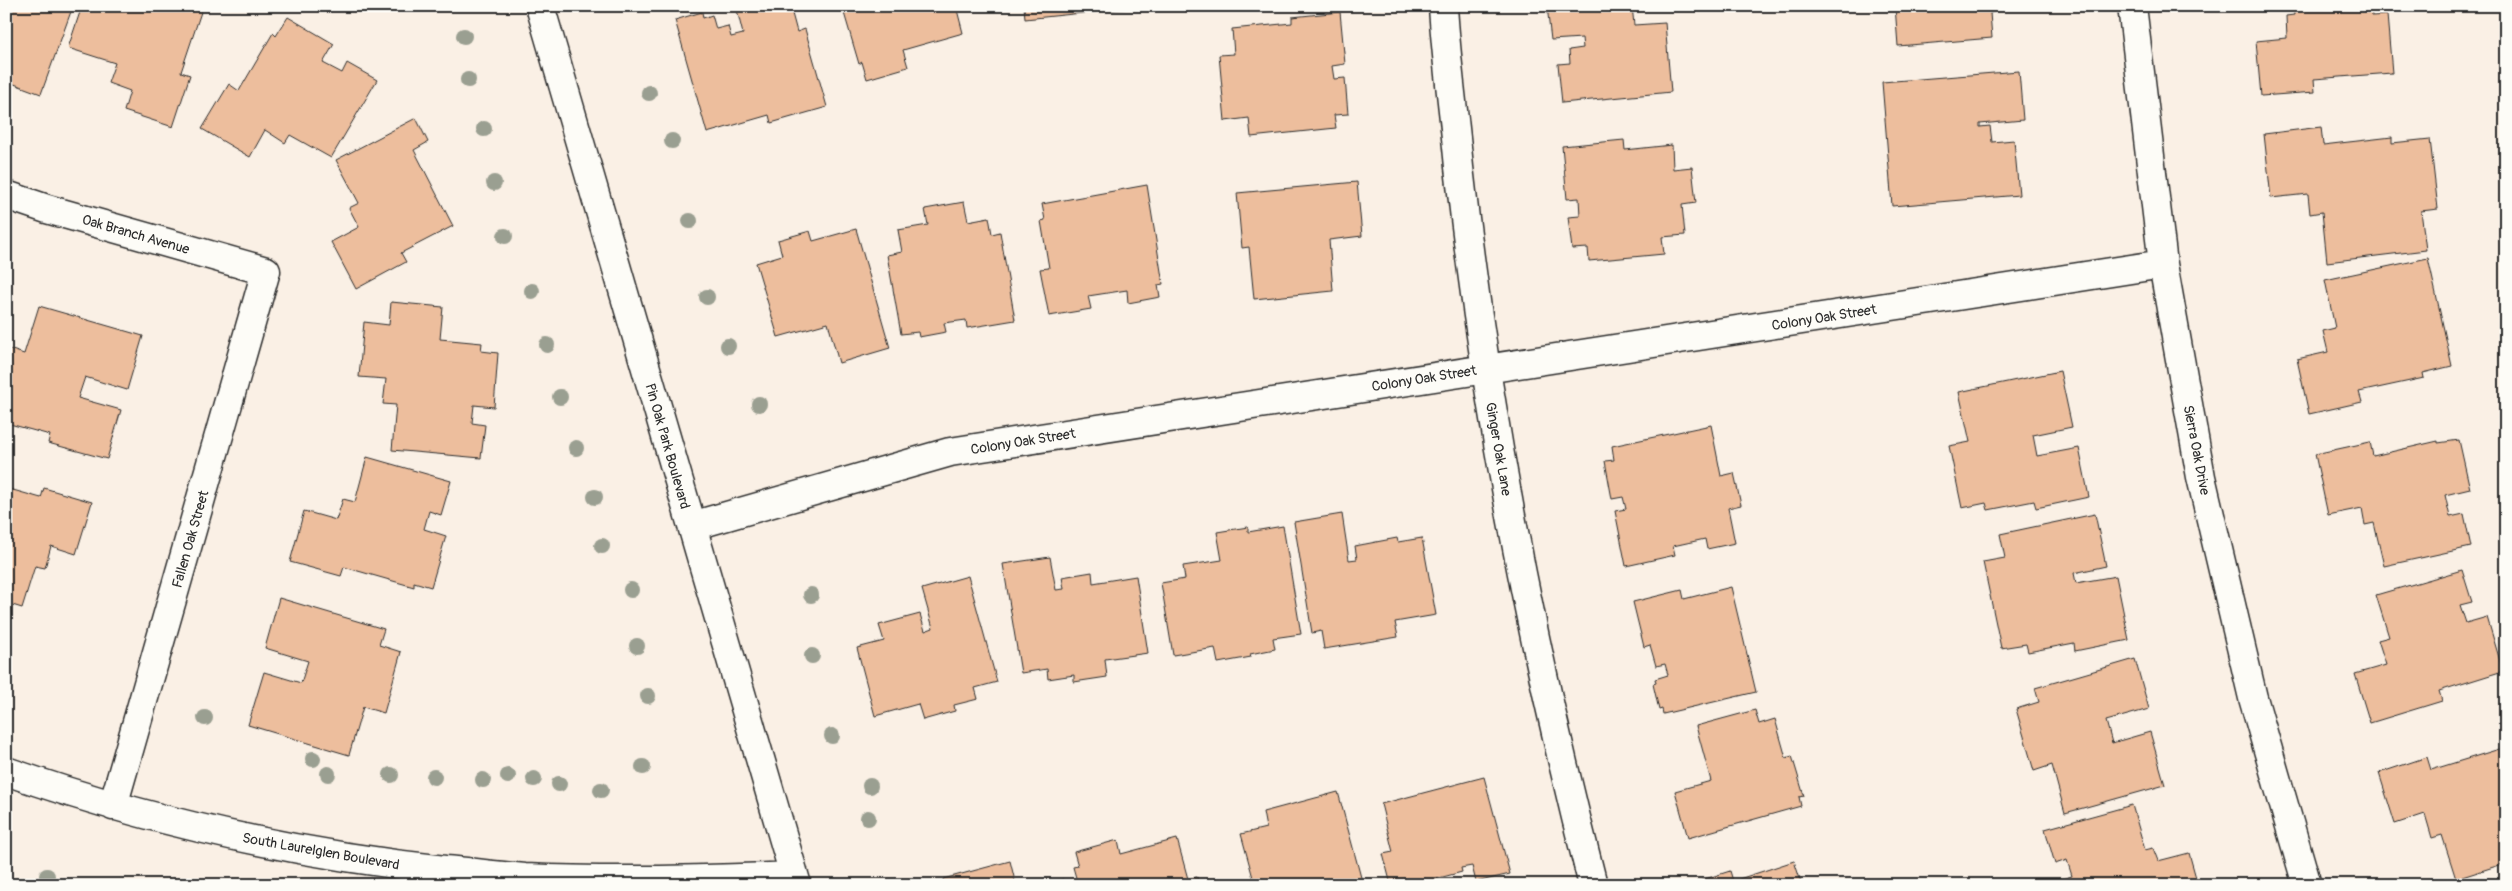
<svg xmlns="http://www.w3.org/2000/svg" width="2512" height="891" font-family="Pangolin,sans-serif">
<rect width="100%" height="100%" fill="#faf0e5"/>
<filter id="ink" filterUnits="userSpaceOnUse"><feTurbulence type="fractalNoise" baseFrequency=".02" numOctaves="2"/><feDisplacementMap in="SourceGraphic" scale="10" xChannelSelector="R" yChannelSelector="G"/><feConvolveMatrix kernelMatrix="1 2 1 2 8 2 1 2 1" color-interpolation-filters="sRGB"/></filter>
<g filter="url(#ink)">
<path fill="#edbe9d" stroke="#2b2b2b" d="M6,6H73L41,94L6,81Z
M82,6H203L181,72L190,75L173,127L124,111L130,91L108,83L115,63L68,48Z
M736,6H790L797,32L805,29L827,107L771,123L769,115L707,133L675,20L702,12L703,18L712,15L716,29L728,26L731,37L743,34Z
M842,6H956L963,33L903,50L908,67L867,79L862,62L859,64Z
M1024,6H1131V8L1025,19Z
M1547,6H1632L1634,25L1665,23L1671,92L1562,103L1558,64L1570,63L1569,50L1583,48L1582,38L1551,40Z
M1895,6H1994L1995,12L1990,13L1992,38L1898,46Z
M2293,6H2371L2372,16L2387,15L2392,73L2314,79L2315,92L2261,96L2256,41L2287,38L2286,16L2294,15Z
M1340,12L1345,64L1332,66L1334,79L1345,78L1348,114L1334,115L1336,128L1251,137L1249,118L1225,121L1219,55L1234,54L1232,29L1292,23V17Z
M288,17L334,44L323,63L342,73L347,63L377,80L331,158L290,135L285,143L265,130L250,157L202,129L229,84L239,91L273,33L276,36Z
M2019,71L2023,120L1980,124V127L1990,126L1992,142L2014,140L2019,195L1892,206L1882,82Z
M416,118L428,142L414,150L453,226L401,253L406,262L356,289L331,242L359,227L349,208L359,203L336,160Z
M2321,127L2323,145L2392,137V143L2430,139L2438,209L2421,211L2426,250L2327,262L2322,212L2310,214L2308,194L2271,198L2264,134Z
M1624,140L1625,150L1672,145L1673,169L1692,167L1696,203L1682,205L1685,235L1662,237L1664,254L1589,261L1588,248L1572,249L1568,217L1580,216L1579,198L1567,199L1562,146Z
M1357,182L1362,236L1329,240L1333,291L1254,299L1249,247L1242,248L1237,193Z
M1147,185L1163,284L1158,285L1160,297L1128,303L1127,290L1088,296L1091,309L1049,316L1040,269L1049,268L1041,221L1045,220L1042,204Z
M964,202L968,221L989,217L992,234L1000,232L1015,320L967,328L966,320L944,323L946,332L919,337L918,332L901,334L887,255L902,252L898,230L928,225L925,209Z
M856,229L890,348L839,363L828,323L778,337L756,263L782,255L778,240L810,231L813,241Z
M2428,258L2452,366L2423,373L2424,378L2359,392L2362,402L2309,414L2297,359L2328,352L2323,331L2335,328L2325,280Z
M391,302L443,307L440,339L482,343L481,351L498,353L494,407L474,405L472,423L485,425L481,458L392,450L396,405L383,404L386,379L359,377L364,322L389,325Z
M39,306L143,336L127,390L85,377L78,398L121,410L107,459L48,443L50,435L6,423V348L24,354Z
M2060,371L2072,427L2033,435L2037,456L2079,448L2089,497L2036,508L2034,501L1988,510L1986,503L1962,508L1949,446L1970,442L1959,392Z
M1711,425L1721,476L1734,473L1741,505L1728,508L1735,543L1707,549L1705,539L1673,546L1675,555L1626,566L1615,511L1626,509L1623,497L1612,499L1605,461L1614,460L1612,446Z
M2459,440L2470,489L2445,495L2450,517L2464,514L2471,547L2384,566L2374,523L2365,525L2362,508L2328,515L2315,454L2370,442L2373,456L2438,441V443Z
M367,457L451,481L441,515L429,511L424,529L446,536L431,587L414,582V587L344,567L341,576L290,562L304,511L336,520L343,499L355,502Z
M6,488L41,498L44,488L92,502L76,554L51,546L45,568L35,566L22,608L6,603Z
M1342,514L1349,560L1357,559L1355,546L1397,538L1398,542L1422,538L1436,615L1395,622L1398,637L1324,649L1321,631L1312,633L1294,522Z
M2095,514L2106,566L2074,573L2076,583L2116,576L2129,640L2075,651L2074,643L2028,652L2026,644L2001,648L1983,562L2005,558L2000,534Z
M1283,526L1301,634L1273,638L1275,649L1250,654L1251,657L1218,663L1215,648L1173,655L1161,583L1185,579L1183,566L1222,560L1217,532L1248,527V532Z
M1050,557L1056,590L1064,589L1062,577L1092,572L1093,583L1136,576L1148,653L1105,659L1107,677L1074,682V675L1048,679L1047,669L1021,673L1003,564Z
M2462,570L2472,602L2460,605L2466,623L2487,617L2503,671L2439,691L2442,701L2370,723L2355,674L2386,665L2378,640L2389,637L2376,595Z
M968,576L997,682L975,688L978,699L954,705L955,711L923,720L918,704L875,716L857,648L884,641L879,625L920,614L925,631L933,628L922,589Z
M1731,587L1756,692L1663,714L1662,709L1659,710L1653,684L1656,683L1655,679L1668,675L1665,664L1656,666L1650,645L1644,647L1633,602L1682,590L1684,599Z
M279,598L384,629L379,645L401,652L384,713L363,707L349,755L248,725L264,672L301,683L308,661L265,648Z
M2135,659L2149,709L2106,721L2112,743L2150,732L2165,785L2065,813L2052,765L2034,771L2016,709L2039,702L2035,688Z
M1755,710L1759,724L1775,719L1786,758L1792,756L1804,796L1799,797L1801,806L1688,838L1675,791L1711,781L1696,726Z
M2506,747V863L2456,879L2442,835L2432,838L2425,814L2395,824L2379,773L2427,757L2431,770Z
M1484,777L1510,874L1476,882L1472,866L1461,868L1462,872L1435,879L1436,885H1391L1383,854L1393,852L1381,804Z
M1338,792L1363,885H1255L1241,834L1266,828L1263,812Z
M2132,805L2145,850L2153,848L2158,861L2189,853L2198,885H2052V882L2072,876L2067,860L2055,864L2045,829Z
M1177,839L1188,879L1197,877L1199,885H1078L1073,867L1078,866L1074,852L1118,840L1121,854Z
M1010,861L1016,885H944L943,879Z
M1794,861L1802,885H1697L1696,882L1730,871L1733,881Z
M1063,879L1064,885H1039Z"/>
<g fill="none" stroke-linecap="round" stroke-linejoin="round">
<defs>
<path id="minor" d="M540,6L797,885
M1443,6C1446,60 1454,113 1459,167C1486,409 1532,649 1593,885
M2132,6L2163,264L2201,477L2253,698L2307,885
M6,195L47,209L266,271L113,806
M692,526L950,452L2163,264
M6,771C148,821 295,854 445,870C471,872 498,876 525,878C615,882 704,880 794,876"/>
</defs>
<use href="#minor" stroke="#2b2b2b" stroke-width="31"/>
<use href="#minor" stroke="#fdfcf7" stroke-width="28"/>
</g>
<g fill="#9a9f91">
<circle cx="464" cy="36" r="8"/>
<circle cx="468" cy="80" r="8"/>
<circle cx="649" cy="93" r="8"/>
<circle cx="484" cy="129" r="8"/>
<circle cx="672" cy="141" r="8"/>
<circle cx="494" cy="183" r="8"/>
<circle cx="690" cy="221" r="8"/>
<circle cx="505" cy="236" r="8"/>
<circle cx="532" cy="291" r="8"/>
<circle cx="707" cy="297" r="8"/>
<circle cx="547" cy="345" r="8"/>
<circle cx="728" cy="346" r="8"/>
<circle cx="560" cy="397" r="8"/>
<circle cx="759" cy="404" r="8"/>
<circle cx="576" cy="448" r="8"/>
<circle cx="595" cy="497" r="8"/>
<circle cx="602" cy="546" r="8"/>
<circle cx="631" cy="590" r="8"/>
<circle cx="811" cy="595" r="8"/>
<circle cx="637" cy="646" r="8"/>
<circle cx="812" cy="656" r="8"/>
<circle cx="648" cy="696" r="8"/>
<circle cx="205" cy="718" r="8"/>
<circle cx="832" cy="736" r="8"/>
<circle cx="313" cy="759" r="8"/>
<circle cx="643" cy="767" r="8"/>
<circle cx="328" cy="774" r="8"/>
<circle cx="391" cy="775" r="8"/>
<circle cx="508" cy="776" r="8"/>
<circle cx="434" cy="777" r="8"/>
<circle cx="534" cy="779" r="8"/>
<circle cx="483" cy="780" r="8"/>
<circle cx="559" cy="784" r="8"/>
<circle cx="870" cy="786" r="8"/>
<circle cx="601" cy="790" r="8"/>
<circle cx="868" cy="818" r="8"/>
<circle cx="47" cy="876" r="8"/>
</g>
</g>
<g text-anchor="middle" stroke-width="4.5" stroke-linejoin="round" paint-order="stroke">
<g font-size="14" fill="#2b2b2b" stroke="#fdfcf7">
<text transform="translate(136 234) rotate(16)" y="5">Oak Branch Avenue</text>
<text transform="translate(1824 317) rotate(-9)" y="5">Colony Oak Street</text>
<text transform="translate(1424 378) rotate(-9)" y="5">Colony Oak Street</text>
<text transform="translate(1023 441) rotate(-9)" y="5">Colony Oak Street</text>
<text transform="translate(668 446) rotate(74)" y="5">Pin Oak Park Boulevard</text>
<text transform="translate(1499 449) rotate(80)" y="5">Ginger Oak Lane</text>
<text transform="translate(2197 450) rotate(79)" y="5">Sierra Oak Drive</text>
<text transform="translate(190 539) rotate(-74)" y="5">Fallen Oak Street</text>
<text transform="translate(321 851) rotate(10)" y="5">South Laurelglen Boulevard</text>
</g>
</g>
<rect width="2512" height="891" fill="none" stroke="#fdfcf7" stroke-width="25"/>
<rect x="12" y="12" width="2487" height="866" fill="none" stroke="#2b2b2b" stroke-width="2" filter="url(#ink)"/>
</svg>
